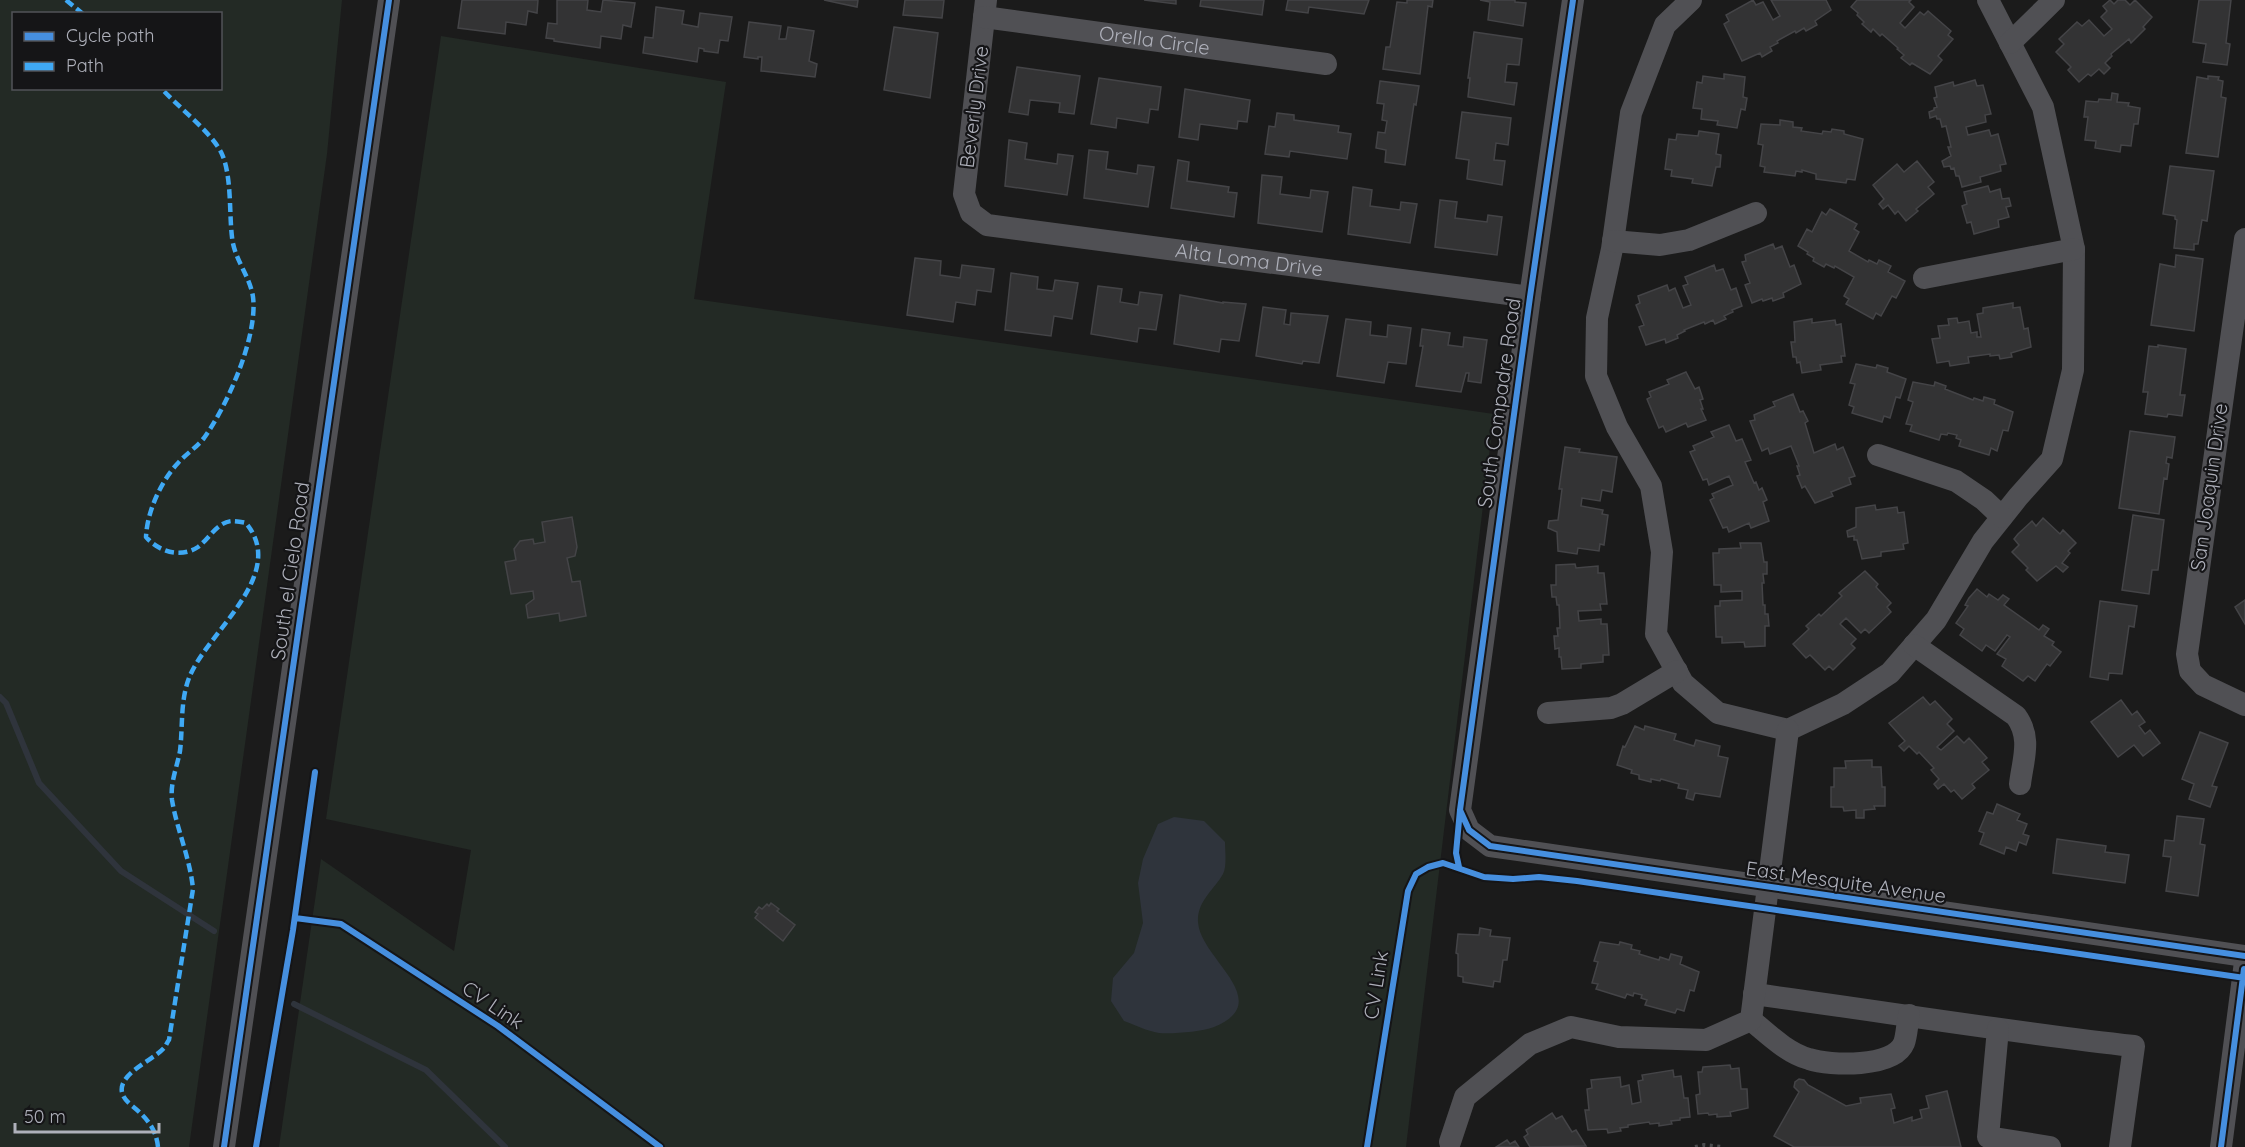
<svg xmlns="http://www.w3.org/2000/svg" width="2245" height="1147" font-family="Quicksand,sans-serif">
<rect width="100%" height="100%" fill="#1b1b1b"/>
<path fill="#232a25" fill-rule="evenodd" d="M0,0H342L327,154L189,1147H0ZM14,14H220V88H14Z
M441,36L726,82L694,299L1494,414L1406,1147H279L321,859L454,951L471,850L326,819Z"/>
<path fill="#2f343c" d="M1174,817L1204,821L1225,842C1225,851 1227,866 1223,874C1214,890 1197,901 1198,922C1200,959 1277,1001 1214,1027C1201,1032 1173,1034 1159,1033C1147,1031 1135,1025 1124,1021L1111,1001L1113,978L1134,953L1143,923L1138,883L1143,859L1158,824Z"/>
<g fill="none" stroke-linecap="round" stroke-linejoin="round">
<path stroke="#2f343c" stroke-width="6" d="M0,697L6,703L39,783L121,871L214,931
M294,1004L426,1070L505,1147"/>
</g>
<path fill="#333334" stroke="#444447" stroke-width="1.5" d="M462,0H538L537,13L528,11L526,25L506,22L505,34L458,28Z
M557,0H588L587,10L601,12L603,0L635,3L631,27L623,25L621,39L601,36L600,48L554,41V39L546,38L548,23L557,24Z
M824,0H858L857,7Z
M905,0H944L942,18L903,15Z
M1144,0H1176V4Z
M1201,0H1264L1262,15L1200,6Z
M1288,0H1369L1364,14L1309,7L1308,13L1286,10Z
M1407,0H1433L1432,7L1428,6L1420,74L1383,69L1386,47H1390L1397,2L1407,3Z
M1480,0H1515V2L1526,3L1523,26L1488,20L1490,2Z
M1753,0L1756,5L1763,2L1773,20L1780,16L1771,0H1826L1831,10L1815,21L1817,25L1806,31L1804,28L1796,33L1795,31L1777,41L1778,43L1770,47L1772,51L1762,57L1760,53L1742,61L1724,24L1729,21L1726,15Z
M1857,0H1911L1909,2L1914,7L1900,23L1905,28L1920,12L1924,15L1928,11L1951,31L1948,35L1953,39L1938,56L1942,60L1930,74L1912,63L1910,65L1901,58L1904,55L1897,49L1898,48L1882,34L1880,36L1873,29L1871,32L1862,24L1864,22L1857,15L1858,13L1851,7Z
M2110,0L2114,4L2118,0H2125L2130,5L2135,0L2152,17L2143,27L2145,29L2131,43L2129,39L2111,54L2112,56L2105,63L2110,68L2104,74L2099,69L2091,76L2088,74L2079,82L2068,70L2071,67L2056,52L2064,44L2059,39L2077,22L2082,26L2089,20L2104,36L2112,29L2101,17L2107,11L2103,6Z
M2199,0H2231L2226,43L2230,44L2227,65L2203,62L2206,44L2193,42Z
M656,7L684,11L682,24L698,27L700,13L732,17L728,41L720,40L718,53L704,51V49L699,48L697,62L643,53L645,37L653,38Z
M749,22L781,26L779,39H786L788,27L814,31L809,61L817,64L815,77L761,71L762,57H758V59L744,57Z
M894,27L938,33L930,98L884,90Z
M1474,32L1522,39L1519,65L1507,64L1505,82L1517,83L1514,105L1468,97L1470,78H1468Z
M1017,67L1080,76L1074,114L1059,112L1060,103L1030,100L1028,115L1009,112Z
M1724,74L1745,77L1743,97L1747,98L1745,110L1741,109L1737,128L1717,125L1718,121L1701,119L1702,109L1693,108L1697,82L1702,83L1703,76L1724,79Z
M2208,76L2219,77L2218,80L2223,81L2221,97L2226,98L2218,157L2186,153L2197,77L2208,79Z
M1099,78L1161,87L1158,110L1150,109L1148,123L1117,118L1116,128L1091,124Z
M1975,80L1977,86L1983,85L1991,114L1985,115L1986,122L1966,127L1968,135L1989,130L1991,136L1998,134L2006,164L2000,165L2001,171L1980,177L1981,182L1962,187L1959,176H1956L1954,168L1951,169L1950,166L1944,167L1942,161L1951,156L1948,147H1951L1946,126L1942,127L1940,119H1937L1936,116L1930,118L1929,112L1934,110V108L1937,107L1934,98L1937,97L1935,87L1953,82L1954,86Z
M1380,81L1419,86L1416,105L1414,104L1405,165L1385,162L1386,150L1376,148L1378,132L1385,133L1387,121L1382,120L1384,104L1377,103Z
M1185,89L1250,100L1247,122L1238,121L1237,129L1200,124L1198,140L1179,137Z
M2112,93L2118,94L2117,102L2129,103L2128,106L2140,108L2138,124H2134L2131,146L2121,145L2120,152L2095,148L2096,141L2085,140L2088,117H2084L2086,101L2098,102L2099,99L2111,100Z
M1462,112L1511,118L1508,145L1496,143L1494,160L1505,161L1502,185L1467,179L1469,160L1456,158Z
M1277,113L1294,115V120L1339,126L1338,132L1351,134L1347,159L1290,151L1289,157L1265,154L1269,126L1275,127Z
M1780,120L1793,122V127L1802,128L1801,131L1822,134L1823,131L1831,132L1832,129L1844,131V134L1863,139L1855,180L1847,179L1846,183L1816,179V174L1802,170V172L1796,171L1795,176L1764,172L1765,167L1760,166L1763,145L1758,144L1761,124L1780,125Z
M1699,131L1719,134L1716,154L1721,155L1720,167H1716L1712,186L1692,183L1693,179L1671,176L1672,170L1665,169L1669,139L1676,140L1677,134L1698,136Z
M1009,140L1027,143L1025,159L1057,164L1058,154L1073,156L1067,195L1005,186Z
M1089,150L1108,152L1106,169L1137,174L1138,165L1154,167L1148,207L1084,198Z
M1178,160L1189,162L1187,181L1229,187L1228,192L1237,193L1234,217L1171,208Z
M1917,161L1934,182L1928,187L1934,194L1916,209L1918,211L1906,221L1898,211L1895,214L1888,205L1883,209L1879,204L1884,199L1873,185L1897,164L1904,172Z
M2170,166L2214,171L2207,221L2202,220L2198,244H2194V250L2174,248L2177,220L2175,219V216L2163,214Z
M1262,175L1282,177L1280,194L1310,198L1311,190L1328,192L1322,232L1258,223Z
M1988,186L1990,192L2000,189L2002,199L2009,198L2011,206L2006,207L2009,217L1998,220L1999,227L1974,234L1971,222L1967,223L1962,206L1967,204L1964,192Z
M1353,187L1372,190L1370,206L1400,210L1401,202L1417,204L1410,243L1348,234Z
M1440,200L1457,202L1455,218L1487,222L1488,215L1502,217L1497,255L1435,247Z
M1830,209L1857,224L1854,229L1859,232L1849,251L1868,262L1869,260L1877,264L1879,260L1891,266L1888,272L1905,281L1896,298L1892,296L1881,316L1876,313L1873,319L1846,304L1849,299L1844,296L1854,277L1835,266L1834,268L1826,264L1824,267L1813,261L1814,258L1807,254L1808,252L1798,246L1807,229L1812,232L1822,212L1826,215Z
M1773,244L1775,249L1782,246L1790,267L1794,265L1801,284L1783,293L1784,297L1773,301L1772,298L1763,301L1762,299L1752,303L1745,285L1750,283L1742,262L1746,261L1745,255Z
M2176,255L2203,259L2194,331L2151,325L2160,264L2175,267Z
M915,258L941,261L940,275L960,278L962,265L994,269L991,292L977,290L975,305L956,302L953,322L907,315Z
M1714,265L1716,271L1723,269L1731,290L1736,288L1742,306L1732,310L1733,312L1724,316L1726,319L1715,324L1713,320L1705,324L1704,322L1684,330L1685,331L1677,335L1678,338L1666,343L1665,339L1646,345L1639,327L1644,325L1636,305L1640,303L1638,296L1667,285L1669,291L1675,288L1683,308L1691,305L1683,286L1688,284L1685,277Z
M1011,273L1038,277L1037,289L1053,291L1055,280L1078,283L1072,319L1054,316L1051,336L1005,330Z
M1098,286L1122,289L1120,302L1138,305L1140,292L1162,295L1156,330L1139,328L1137,342L1091,334Z
M1180,295L1223,303V302L1246,304L1239,341L1221,339L1219,352L1174,344Z
M2013,303V308L2020,307L2024,329L2028,328L2031,347L2011,353L2012,357L2000,359L1999,355L1990,356V354L1968,357L1969,363L1950,366L1949,361L1937,363L1932,339L1940,338L1938,326L1949,325L1948,319L1957,318L1958,323L1969,321L1971,333L1977,332V337H1981L1977,314L1983,313V308Z
M1263,307L1286,310L1284,324L1290,325L1291,313L1328,316L1319,363L1303,361L1302,364L1256,356Z
M1346,319L1371,322L1370,335L1387,337L1388,325L1411,328L1406,364L1388,362L1384,383L1337,376Z
M1812,319V323L1835,320L1836,325L1841,324L1845,356H1841L1842,362L1820,365L1821,370L1802,373L1800,362L1797,363L1796,357H1793L1791,342H1795L1794,322Z
M1422,329L1450,333L1448,345L1463,347L1464,337L1487,340L1481,383L1468,381L1469,373H1466L1461,392L1416,386L1423,346H1420Z
M2158,345L2186,349L2180,395H2185L2182,416L2168,414L2167,417L2145,414L2148,392H2143L2149,346L2158,347Z
M1856,364L1876,368L1877,365L1888,368L1887,372L1906,379L1900,398L1896,397L1890,418L1884,416L1882,422L1852,413L1854,407L1849,405L1855,384L1850,383Z
M1686,372L1695,389L1699,387L1703,399L1700,400L1703,409H1701L1706,420L1688,427L1686,423L1666,432L1663,426L1659,428L1647,399L1651,397L1649,392L1669,384L1667,380Z
M1913,382L1934,386L1935,382L1946,386L1945,389L1973,400L1974,398L1983,401L1984,397L1995,400L1994,404L2013,412L2008,431L2003,430L1997,451L1991,448L1989,455L1959,446L1961,440L1956,438L1957,435L1948,433L1947,435L1941,434L1939,440L1910,431L1912,425L1906,424L1913,402L1908,400Z
M1793,394L1800,412L1803,411L1808,421L1805,423L1814,453L1835,444L1837,450L1843,447L1855,476L1849,478L1851,484L1831,492L1833,496L1815,503L1805,486L1802,488L1797,476L1800,475L1797,466H1799L1791,446L1770,454L1768,448L1762,451L1750,421L1755,420L1754,415L1775,406L1773,402Z
M1729,425L1736,441L1742,439L1751,460L1745,462L1754,483L1756,482L1759,490L1762,488L1767,500L1763,502L1769,521L1751,528L1749,523L1729,532L1727,527L1723,528L1710,500L1714,498L1712,494L1733,485L1729,476L1709,485L1707,479L1703,480L1690,452L1695,450L1693,446L1714,437L1711,432Z
M2130,431L2175,437L2172,458L2167,457L2166,463L2169,464L2167,479L2164,478L2159,514L2119,508Z
M1565,447L1580,449L1579,452L1617,457L1612,492L1602,490L1600,501L1582,498L1581,506L1603,510L1602,514L1608,515L1604,545L1600,544L1599,551L1578,548L1577,554L1558,551L1557,532L1548,528L1549,521L1558,520L1562,489H1559Z
M1875,505L1876,510L1897,507L1898,513L1904,512L1908,543L1903,544L1904,549L1881,552V556L1862,559L1857,540H1854V536L1848,537L1847,531L1856,527V508Z
M2133,515L2164,520L2158,570H2152L2149,594L2122,590Z
M572,517L577,547L575,556L567,558L572,582L580,581L586,616L560,621L559,613L528,618L526,605L534,599L533,591L511,594L505,562L516,560L514,549L520,541L533,539L534,544L545,542L542,522Z
M2043,518L2060,534L2063,530L2076,543L2068,551L2070,553L2062,563L2068,567L2063,572L2056,566L2037,581L2026,570L2028,568L2012,552L2019,545L2014,539L2018,534L2032,521L2036,526Z
M1740,543H1761L1764,562H1767V574H1763L1764,583H1762L1763,605H1765V614H1768L1769,626H1765V646L1745,647L1744,642L1722,643V637H1716L1715,606H1720V601L1742,600V591L1721,592V585H1714L1713,553H1719V549L1741,548Z
M1575,564L1576,568L1598,566V573H1604L1607,604H1600L1601,610L1578,611L1579,621L1601,619V624H1607L1609,655H1603V662L1581,664V668L1562,669L1561,657H1559V648L1555,649L1554,636H1558L1557,628H1560L1559,605H1557L1556,597H1552L1551,585H1556V565Z
M1865,571L1878,584L1876,587L1891,603L1887,607L1891,612L1869,633L1865,629L1861,633L1846,618L1840,624L1856,639L1851,644L1855,648L1833,670L1829,666L1825,670L1810,655L1806,658L1793,644L1809,629L1806,626L1819,614L1821,616L1842,596L1839,593Z
M1977,589L1987,597L1989,594L1998,600L2003,595L2009,599L2004,605L2039,630L2043,625L2049,629L2044,636L2054,642L2052,645L2061,652L2050,666L2047,664L2035,681L2028,676L2023,681L2002,666L2006,659L1997,654L2010,637L2007,635L1995,651L1986,645L1982,651L1960,635L1964,629L1956,623L1968,606L1965,605L1969,598Z
M2245,600V624L2235,607Z
M2100,601L2137,606L2134,627L2129,626L2122,674L2109,673L2108,680L2090,677Z
M1923,697L1930,705L1935,701L1952,719L1947,724L1954,731L1937,747L1941,750L1957,736L1964,743L1969,738L1987,758L1982,762L1989,770L1972,784L1975,788L1962,799L1954,790L1951,792L1944,784L1938,789L1934,784L1939,779L1931,770L1934,768L1919,752L1917,754L1909,746L1904,751L1899,746L1905,741L1889,723Z
M2121,700L2132,715L2137,711L2145,722L2139,726L2145,734L2150,730L2160,743L2143,756L2134,745L2118,757L2091,722Z
M1635,726L1644,730L1645,726L1676,734L1674,740L1694,746L1696,740L1720,746L1718,756L1728,758L1720,797L1695,793L1693,800L1686,798L1688,790L1678,788L1679,784L1661,779L1660,781L1651,779V782L1639,779V775L1631,773L1632,770L1617,765L1623,746L1625,747Z
M2200,732L2228,743L2212,786L2217,787L2210,807L2189,799L2194,784L2182,779Z
M1872,760V767H1881L1882,787H1885V806H1874L1875,809L1864,810V818H1856V810L1844,811L1843,807H1831V787H1834V768H1846L1845,761Z
M1997,804L2020,814L2017,820L2027,824L2023,834L2029,836L2026,845L2019,842L2016,851L2006,847L2004,854L1980,844L1984,833L1979,831L1987,812L1993,814Z
M2177,816L2204,819L2200,844L2205,845L2198,896L2166,891L2171,857L2163,856L2165,840L2174,841Z
M2057,839L2106,846L2105,852L2129,855L2125,883L2053,873Z
M771,903L779,909L777,911L795,925L783,941L755,918L758,914L755,912L759,907L762,909L767,904L769,906Z
M1480,928L1491,930L1490,936L1510,938L1507,960H1503L1500,982L1494,981L1493,987L1463,982V977L1458,976V954L1456,953L1458,934L1479,935Z
M1600,942L1619,945L1620,942L1632,945L1631,949L1640,951L1639,954L1659,960L1660,957L1669,960L1671,954L1682,957L1680,964L1699,972L1694,991L1690,990L1684,1011L1677,1009L1675,1013L1645,1005L1647,1000L1641,998L1642,995L1634,993L1633,996L1627,994L1625,998L1596,989L1598,984L1592,983L1598,962L1594,961Z
M1730,1065L1731,1069L1739,1068L1741,1089H1747L1748,1108L1730,1112L1731,1116L1717,1117V1114L1709,1115L1708,1113L1698,1114L1696,1095L1700,1094L1698,1072H1702L1703,1067Z
M1673,1070L1674,1077L1681,1076L1684,1098H1688L1690,1117L1680,1118V1120L1671,1121L1672,1124L1659,1126V1123L1650,1124L1649,1122L1628,1125V1127L1620,1128L1621,1131L1608,1133L1607,1129L1588,1130L1585,1110H1589L1587,1089L1592,1088L1591,1080L1620,1077L1621,1087L1629,1085L1632,1104L1641,1102L1638,1081L1643,1080L1642,1075Z
M1799,1079L1804,1080L1808,1085L1846,1106L1861,1103L1860,1098L1891,1094L1895,1108L1891,1109L1894,1123L1912,1117V1121L1922,1118L1920,1110L1929,1108L1926,1096L1947,1091L1961,1147H1794L1774,1136L1799,1092L1794,1087L1795,1082Z
M1552,1113L1556,1119L1562,1116L1572,1132L1576,1130L1586,1146L1530,1147L1524,1137L1528,1134L1526,1130Z
M1507,1140L1510,1144L1515,1141L1519,1147H1496Z"/>
<g fill="none" stroke-linecap="round" stroke-linejoin="round">
<path stroke="#4b4c4e" stroke-width="4" stroke-dasharray="3 4.5" stroke-linecap="butt" d="M1695,1147L1704,1145L1723,1147"/>
<g stroke="#505054" stroke-width="22">
<path id="s1" d="M986,0L964,194L971,213L987,225L1530,297"/>
<path d="M1573,0L1530,297L1460,810L1469,830L1490,846L2245,956"/>
<path d="M1691,0L1665,25L1631,113L1612,249L1597,318L1596,376L1617,427L1651,486L1662,552L1656,634L1683,683L1718,713L1788,730L1843,704L1890,673L1936,620L1983,541L2018,497L2052,459L2073,370L2074,249L2043,107L1988,0"/>
<path id="s2" d="M984,17L1326,64"/>
<path d="M2010,43L2054,0"/>
<path d="M2245,239L2187,654L2190,671L2203,685L2245,705"/>
<path d="M1613,241L1660,245L1689,240L1756,213"/>
<path d="M1924,278L2074,249"/>
<path d="M1878,455L1956,481L1984,500L2002,517"/>
<path d="M1914,645L2016,716C2032,738 2023,759 2020,784"/>
<path d="M1548,713L1611,708L1622,704L1677,671"/>
<path d="M1754,994C1881,1011 2007,1032 2134,1046L2120,1147"/>
<path d="M1751,1020C1768,1034 1787,1053 1809,1059C1830,1066 1894,1068 1904,1043C1907,1035 1907,1023 1909,1015"/>
<path d="M1998,1029L1988,1137L2050,1147"/>
<path d="M1450,1142L1465,1097L1530,1044L1571,1027L1619,1037L1706,1040L1751,1020L1788,730"/>
<path d="M224,1147L389,0"/>
<path d="M2221,1147L2245,962"/>
</g>
<path stroke="#3fa9f5" stroke-width="4.5" stroke-dasharray="9 4.5" stroke-linecap="butt" d="M66,0L83,14
M158,1147C156,1128 146,1117 131,1105C101,1080 152,1062 164,1048C165,1048 168,1040 169,1040L193,889C190,858 177,830 172,800C170,783 177,767 180,751C183,726 180,702 189,678C206,633 289,575 246,523C242,522 236,521 232,521C217,522 209,539 198,547C180,559 158,551 146,537C147,512 161,481 178,463C186,454 197,447 204,438C227,406 258,337 253,297C250,276 234,259 232,237C229,213 232,174 221,152C210,131 178,107 161,88"/>
<defs>
<path id="cycleway" d="M1460,810L1469,830L1490,846L2245,956
M1459,867L1456,853L1460,810L1530,297L1573,0
M295,918L341,924L498,1026L660,1147
M224,1147L389,0
M256,1147L293,930L315,772
M1367,1147L1408,891L1416,874L1428,867L1443,863L1484,877L1513,879L1539,877L1577,881L2245,978
M2221,1147L2244,969"/>
</defs>
<use href="#cycleway" stroke="#151517" stroke-width="10"/>
<use href="#cycleway" stroke="#468fdf" stroke-width="6"/>
</g>
<g text-anchor="middle" stroke-width="4.5" stroke-linejoin="round" paint-order="stroke">
<g font-size="20" fill="#aeb0ba" stroke="#151517">
<text dy="7" stroke="none"><textPath href="#s2" startOffset="172">Orella Circle</textPath></text>
<text transform="translate(974 107) rotate(-83)" y="7">Beverly Drive</text>
<text dy="7" stroke="none"><textPath href="#s1" startOffset="500">Alta Loma Drive</textPath></text>
<text transform="translate(1499 403) rotate(-82)" y="7">South Compadre Road</text>
<text transform="translate(2209 487) rotate(-82)" y="7">San Joaquin Drive</text>
<text transform="translate(290 571) rotate(-82)" y="7">South el Cielo Road</text>
<text transform="translate(1846 882) rotate(8)" y="7">East Mesquite Avenue</text>
<text transform="translate(1376 985) rotate(-81)" y="7">CV Link</text>
<text transform="translate(493 1005) rotate(34)" y="7">CV Link</text>
</g>
</g>
<rect x="12" y="12" width="210" height="78" fill="#151517" stroke="#525358" stroke-width="1.5"/>
<rect x="24" y="32" width="30" height="9" fill="#468fdf" stroke="#525358" stroke-width="1.5"/>
<text x="66" y="42" font-size="18" fill="#aeb0ba">Cycle path</text>
<rect x="24" y="62" width="30" height="9" fill="#3fa9f5" stroke="#525358" stroke-width="1.5"/>
<text x="66" y="72" font-size="18" fill="#aeb0ba">Path</text>
<path d="M15 1123v9h144v-9" fill="none" stroke="#aeb0ba" stroke-width="3"/>
<text x="24" y="1123" font-size="18" fill="#aeb0ba" stroke="#151517" stroke-width="4.5" paint-order="stroke">50 m</text>
</svg>
